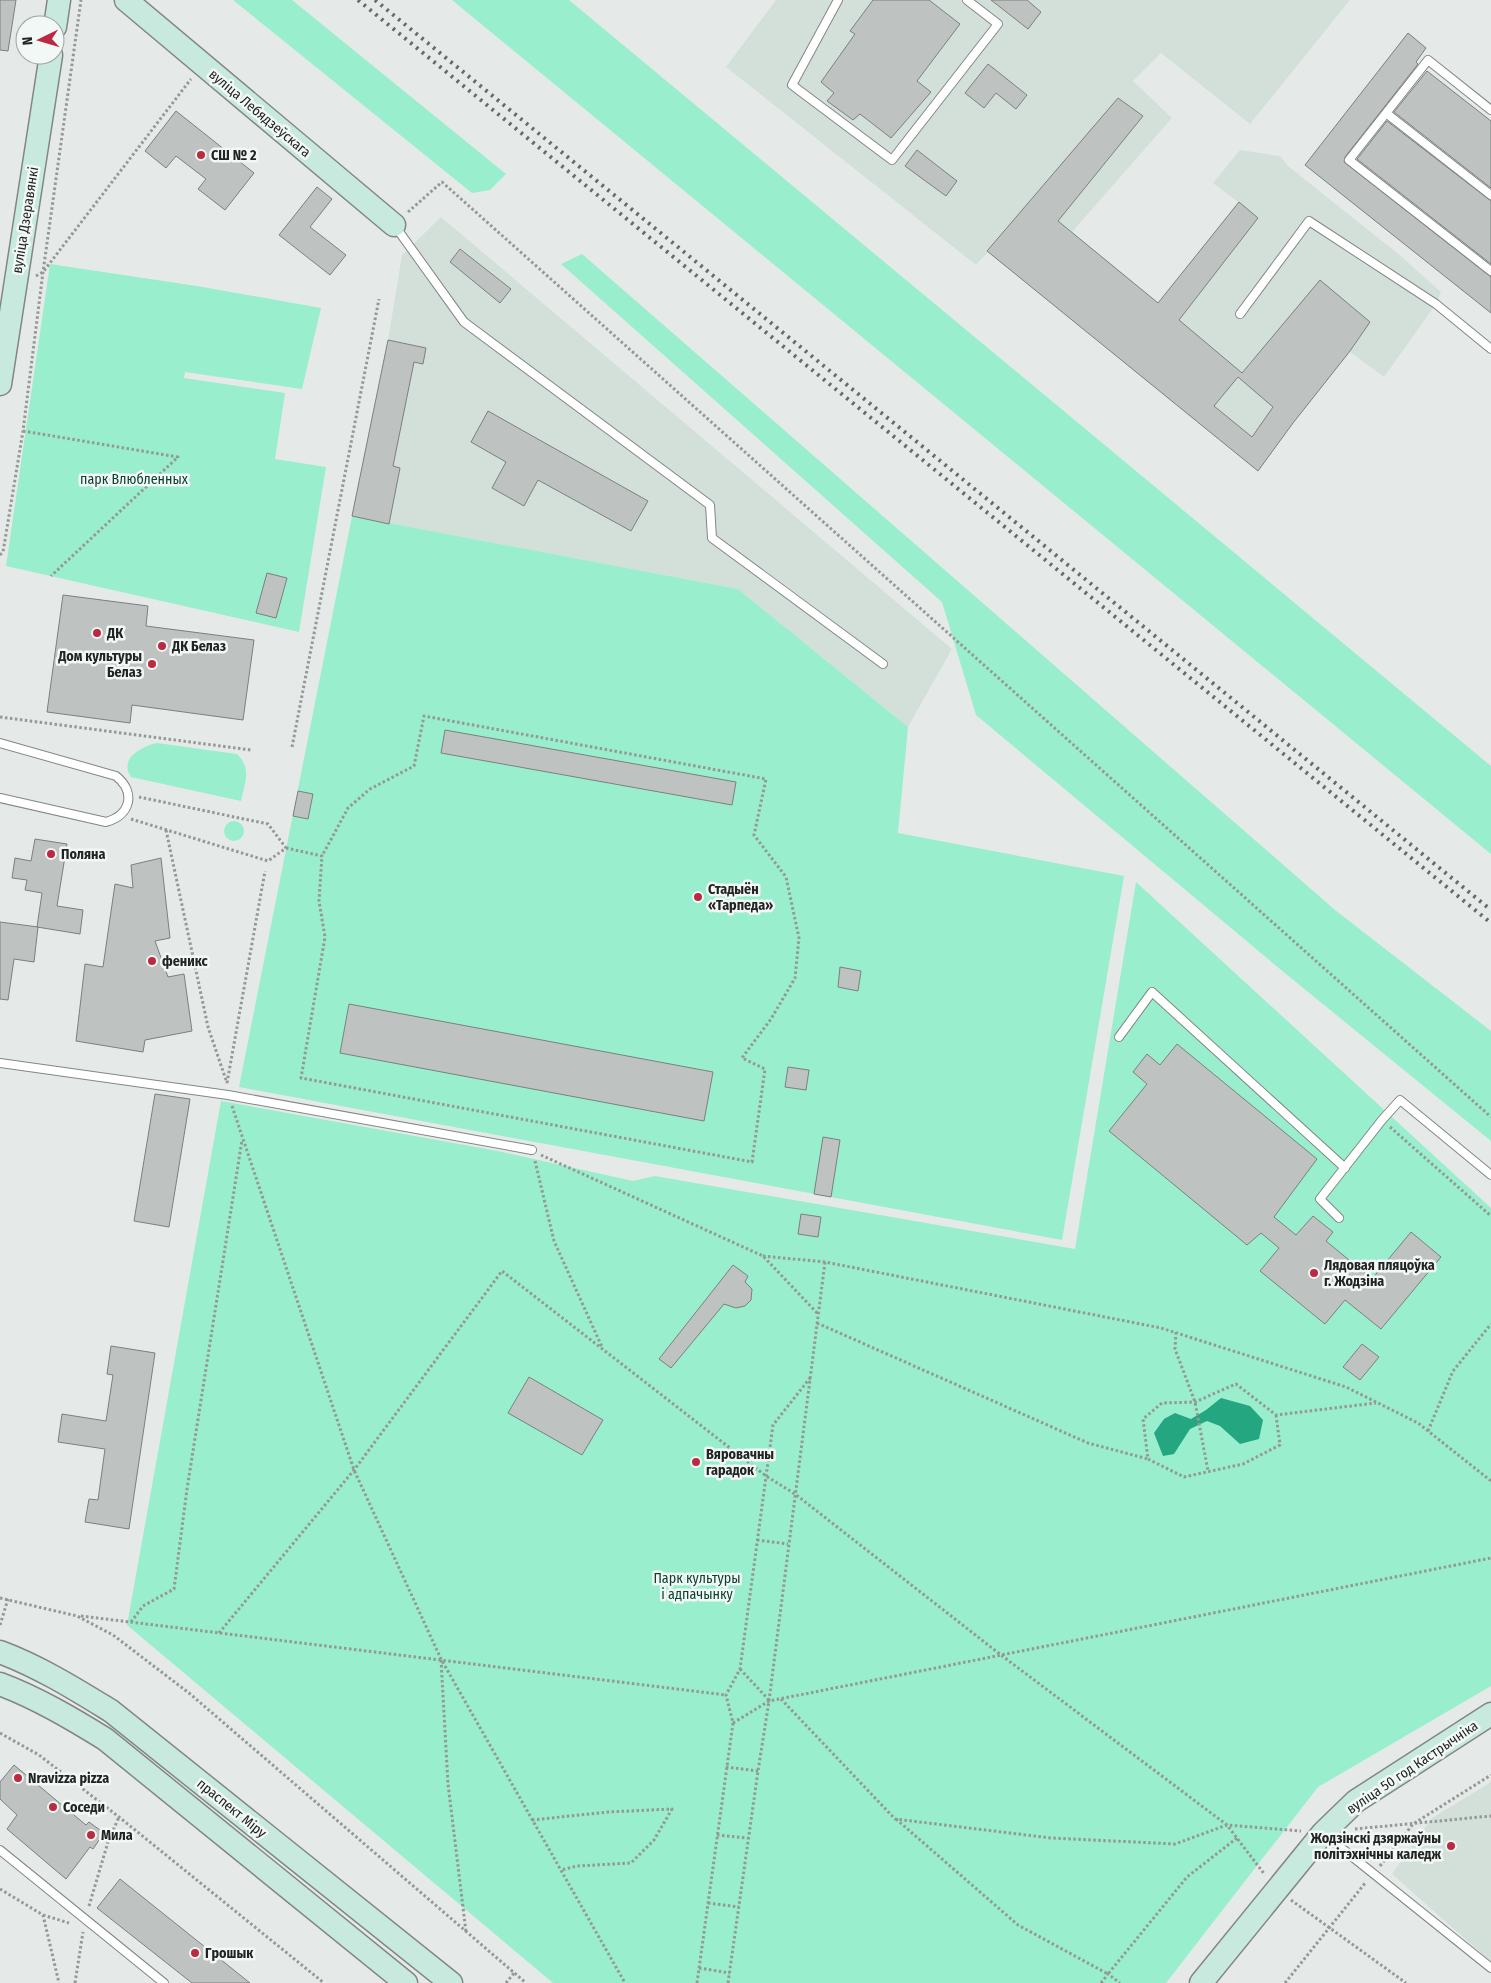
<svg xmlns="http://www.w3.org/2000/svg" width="1491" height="1983" font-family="'Fira Sans Condensed',sans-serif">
<rect width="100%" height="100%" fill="#e5eae8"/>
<path fill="#d3e0da" d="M776,0H1350L1250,124L1161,53L1133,81L1172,118L1072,232L1159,303L1238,202L1213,183L1240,150L1280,156L1288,166L1402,257L1441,292L1436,304L1384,377L1350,352L1293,423L1258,471L988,252L976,265L726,67Z
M441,217L952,649L908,727L738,589L352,516L388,340L402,255Z
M1491,1782V1962L1392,1874L1432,1818Z"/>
<path fill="#99eecd" d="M233,0H292L506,174L490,190L472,193Z
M452,0H569L1491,766V854Z
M582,254L1335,910L1491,1031V1141L1286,974L976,715L942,602L561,264Z
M50,264L197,286L321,308L302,389L185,372L184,378L285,393L275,459L326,467L299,632L6,566Z
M352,516L738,589L908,727L898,833L1124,876L1062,1240L239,1087Z
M157,743L237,754C252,769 245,782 241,801L131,777C119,759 140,747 157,743Z
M224 831a10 10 0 1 1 20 0a10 10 0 1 1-20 0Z
M1136,882L1491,1208V1686L1318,1787L1166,1983H553L127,1625L221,1101L498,1151L633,1181L655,1176L1075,1249Z"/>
<path fill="#24a680" d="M1221,1398L1250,1406L1263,1420L1259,1439L1240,1444L1220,1426L1207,1421L1190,1429L1174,1454L1163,1456L1154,1433L1164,1419L1175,1413L1191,1419L1206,1410Z"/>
<path fill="#bec3c1" stroke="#7b807e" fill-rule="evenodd" d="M0,0H16L8,51L0,50Z
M873,0H929L960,24L917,81L931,92L891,138L860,114L853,120L827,101L834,93L821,82L855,34L850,31Z
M991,0H1027L1041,12L1028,29Z
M1408,33L1426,48L1416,62L1418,64L1345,157L1344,162L1491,277V313L1305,165Z
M988,64L1027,95L1016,109L996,93L984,108L965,93Z
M1427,71L1491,121V188L1394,112Z
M1118,98L1143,116L1058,221L1158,303L1239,202L1258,218L1179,320L1242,373L1320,280L1370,322L1350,351L1293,423L1258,471L987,251ZM1238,377L1273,407L1252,437L1214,406Z
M176,111L254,173L225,210L198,189L206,179L176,156L166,168L145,151Z
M1387,121L1491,201V264L1357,159Z
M917,150L957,181L946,196L905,166Z
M317,187L332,199L310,227L346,255L330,275L279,235Z
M460,249L511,289L500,303L450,262Z
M388,340L426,348L423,364L414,362L393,466L400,468L389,524L352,516Z
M488,411L648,501L631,531L538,480L524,506L492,488L506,462L471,442Z
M267,573L287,578L276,618L256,613Z
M63,595L148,606L146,626L254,640L243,720L132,705L130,723L47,712Z
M445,730L736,782L732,805L441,753Z
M298,791L313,794L308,819L293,816Z
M35,839L67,844L57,906L83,910L80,934L37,927L42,893L25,890L27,880L12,878L15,858L31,861Z
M161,858L170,938L155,941L168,977L184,974L192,1031L145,1040L143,1052L76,1041L85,964L103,967L115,884L133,888L131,865Z
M0,922L38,927L34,962L14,959L8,1000L0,999Z
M840,967L861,971L858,991L838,987Z
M349,1004L713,1072L704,1121L340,1053Z
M1177,1044L1317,1159L1274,1217L1296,1235L1313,1216L1333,1232L1326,1241L1372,1279L1411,1232L1441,1257L1381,1329L1345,1300L1325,1324L1260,1271L1279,1248L1261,1233L1247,1245L1109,1131L1147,1084L1133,1072L1147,1054L1160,1065Z
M788,1067L809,1070L806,1090L785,1087Z
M155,1094L190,1099L169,1227L134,1221Z
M823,1137L840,1140L831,1197L814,1194Z
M801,1214L821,1217L818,1237L798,1234Z
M733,1265L748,1276L745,1282L752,1289L751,1300L745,1306L736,1308L724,1304L671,1368L659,1359Z
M1362,1344L1379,1357L1360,1380L1343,1367Z
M111,1346L155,1353L129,1529L85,1522L89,1499L98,1500L105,1449L58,1442L62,1414L106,1421L113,1375L107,1374Z
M529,1377L603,1420L582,1455L508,1413Z
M14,1765L86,1825L89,1822L104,1833L93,1849L90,1847L66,1879L7,1829L17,1815L0,1799V1782Z
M120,1879L250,1983H192L97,1908Z"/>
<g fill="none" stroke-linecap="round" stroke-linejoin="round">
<defs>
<path id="lane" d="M838,0L792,85L892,160L998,24L967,0
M1491,110L1428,60L1349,160L1491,271
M1386,113L1491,195
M395,226L464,322L710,505L712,538L883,664
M1240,314L1309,221L1436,304L1491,349
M0,743L116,776C136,792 131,815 106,822L0,798
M1119,1037L1152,992L1345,1168
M0,1063L228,1095L532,1150
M1339,1218L1320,1199L1382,1120L1400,1100L1491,1175
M1324,1834L1491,1968
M0,1850L164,1983"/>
<path id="secondary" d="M126,0L394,225
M55,27L59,0
M0,384L51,55
M0,1652C40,1667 75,1689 111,1711L451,1983
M0,1684C37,1698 71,1718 105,1739L406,1983
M1201,1983L1323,1833L1356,1801L1491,1714"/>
</defs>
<use href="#lane" stroke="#828785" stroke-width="10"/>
<use href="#secondary" stroke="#828785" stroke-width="25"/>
<path stroke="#949896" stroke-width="3" stroke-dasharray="2.5 2.5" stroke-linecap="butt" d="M408,212L442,182L1491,1117
M36,276L43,272L191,79
M23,431L178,457L51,576
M0,555L3,552L23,431L43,272L81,0
M0,717L251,750
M292,747L379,299
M131,819L268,861L286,848L268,824L139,797
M166,830L208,1027L227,1083
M286,848L322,856L319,901L325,937L301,1078L752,1162L765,1069L742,1058L771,1019L795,978L799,938L786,877L754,835L766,779L424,716L414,766L370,789L348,808L322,856
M227,1083L265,871
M232,1106L354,1470L441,1659L625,1983
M1390,1127L1491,1216
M541,1155L763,1256L818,1314
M535,1161L554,1241L602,1347
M763,1256L825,1262L1161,1328L1346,1387L1418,1423L1491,1481
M817,1323L1088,1443L1148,1459
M1176,1332L1175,1349L1195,1402L1208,1471
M1276,1415L1280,1445L1243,1464L1184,1477L1148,1459L1143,1419L1162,1403L1195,1402L1236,1384L1276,1415L1376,1403
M1428,1431L1453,1371L1491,1324
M757,1540L788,1544
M0,1598L77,1616L113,1635L189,1693L526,1983
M81,1616L726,1695
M131,1622L143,1606L174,1589L187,1489L242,1140
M0,1625L8,1599
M219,1633L354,1470L502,1271L766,1476L795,1494L1001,1655L1227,1825L1265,1875
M441,1660L448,1784L466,1932
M740,1669L769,1700
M781,1699L895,1819L1051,1838L1175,1844L1227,1825L1301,1831
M733,1723L769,1701L1491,1558
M0,1733L39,1755L119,1817L324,1983
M726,1767L758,1771
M896,1819L1018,1925L1108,1974L1187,1877L1237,1838
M532,1820L608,1812L672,1809L654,1840L631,1863L577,1866L561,1870
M1355,1829L1491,1816
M717,1835L748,1838
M1380,1866L1413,1824L1491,1775
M0,1889L43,1915L59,1983
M1291,1900L1406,1983
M708,1903L739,1907
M89,1906L108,1842L119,1817
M43,1915L69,1923
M699,1968L730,1973
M75,1983L83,1932
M506,1983L514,1973
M697,1983L733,1723L726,1695L740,1669L773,1425L810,1378
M728,1983L758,1771L769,1701L825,1262
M1101,1983L1108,1974L1120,1983
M1285,1983L1366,1882"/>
<use href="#lane" stroke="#fff" stroke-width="8"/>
<use href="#secondary" stroke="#c8e9de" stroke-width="22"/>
<path stroke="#676a68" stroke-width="4" stroke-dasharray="2.5 5" stroke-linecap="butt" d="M358,0L1491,923
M375,0L1491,910"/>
</g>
<g fill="#bb2a41" stroke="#f2f8f5" stroke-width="2">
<circle cx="201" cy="155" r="5"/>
<circle cx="97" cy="633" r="5"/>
<circle cx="162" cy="646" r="5"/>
<circle cx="152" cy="664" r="5"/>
<circle cx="51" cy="854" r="5"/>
<circle cx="698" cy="897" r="5"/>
<circle cx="152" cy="961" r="5"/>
<circle cx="1314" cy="1273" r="5"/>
<circle cx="696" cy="1462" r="5"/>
<circle cx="18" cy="1778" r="5"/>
<circle cx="53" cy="1807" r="5"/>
<circle cx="91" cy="1835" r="5"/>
<circle cx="1451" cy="1846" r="5"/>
<circle cx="195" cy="1953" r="5"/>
</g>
<g text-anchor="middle" stroke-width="5" stroke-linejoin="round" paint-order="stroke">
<g font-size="14" fill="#222423" stroke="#f2f8f5">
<text transform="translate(260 113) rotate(40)" y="5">вуліца Лебядзеўскага</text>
<text transform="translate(25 220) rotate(-81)" y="5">вуліца Дзеравянкі</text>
<text transform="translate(1412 1767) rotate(-34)" y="5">вуліца 50 год Кастрычніка</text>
<text transform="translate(232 1808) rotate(39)" y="5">праспект Міру</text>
</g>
<g font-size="14" font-weight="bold" fill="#222423" stroke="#f2f8f5" text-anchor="start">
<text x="211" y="160">СШ № 2</text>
<text x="107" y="638">ДК</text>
<text x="172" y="651">ДК Белаз</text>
<text x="142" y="661" text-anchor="end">Дом культуры<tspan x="142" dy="16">Белаз</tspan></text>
<text x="61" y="859">Поляна</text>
<text x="708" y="894">Стадыён<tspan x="708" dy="16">«Тарпеда»</tspan></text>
<text x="162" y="966">феникс</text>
<text x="1324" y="1270">Лядовая пляцоўка<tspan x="1324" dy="16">г. Жодзіна</tspan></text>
<text x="706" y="1459">Вяровачны<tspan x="706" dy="16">гарадок</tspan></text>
<text x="28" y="1783">Nravizza pizza</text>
<text x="63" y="1812">Соседи</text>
<text x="101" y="1840">Мила</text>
<text x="1441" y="1843" text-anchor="end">Жодзінскі дзяржаўны<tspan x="1441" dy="16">політэхнічны каледж</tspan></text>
<text x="205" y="1958">Грошык</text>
</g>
<g font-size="14" fill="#0b402f" stroke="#f2f8f5">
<text x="134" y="484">парк Влюбленных</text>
<text x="697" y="1583">Парк культуры<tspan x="697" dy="16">і адпачынку</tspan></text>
</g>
</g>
<g transform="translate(40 40) rotate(265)"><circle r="24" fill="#f2f8f5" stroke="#9fa3a1"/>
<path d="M0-4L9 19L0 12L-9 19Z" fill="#bb2a41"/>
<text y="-8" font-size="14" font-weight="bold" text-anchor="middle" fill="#222423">N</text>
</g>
</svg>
